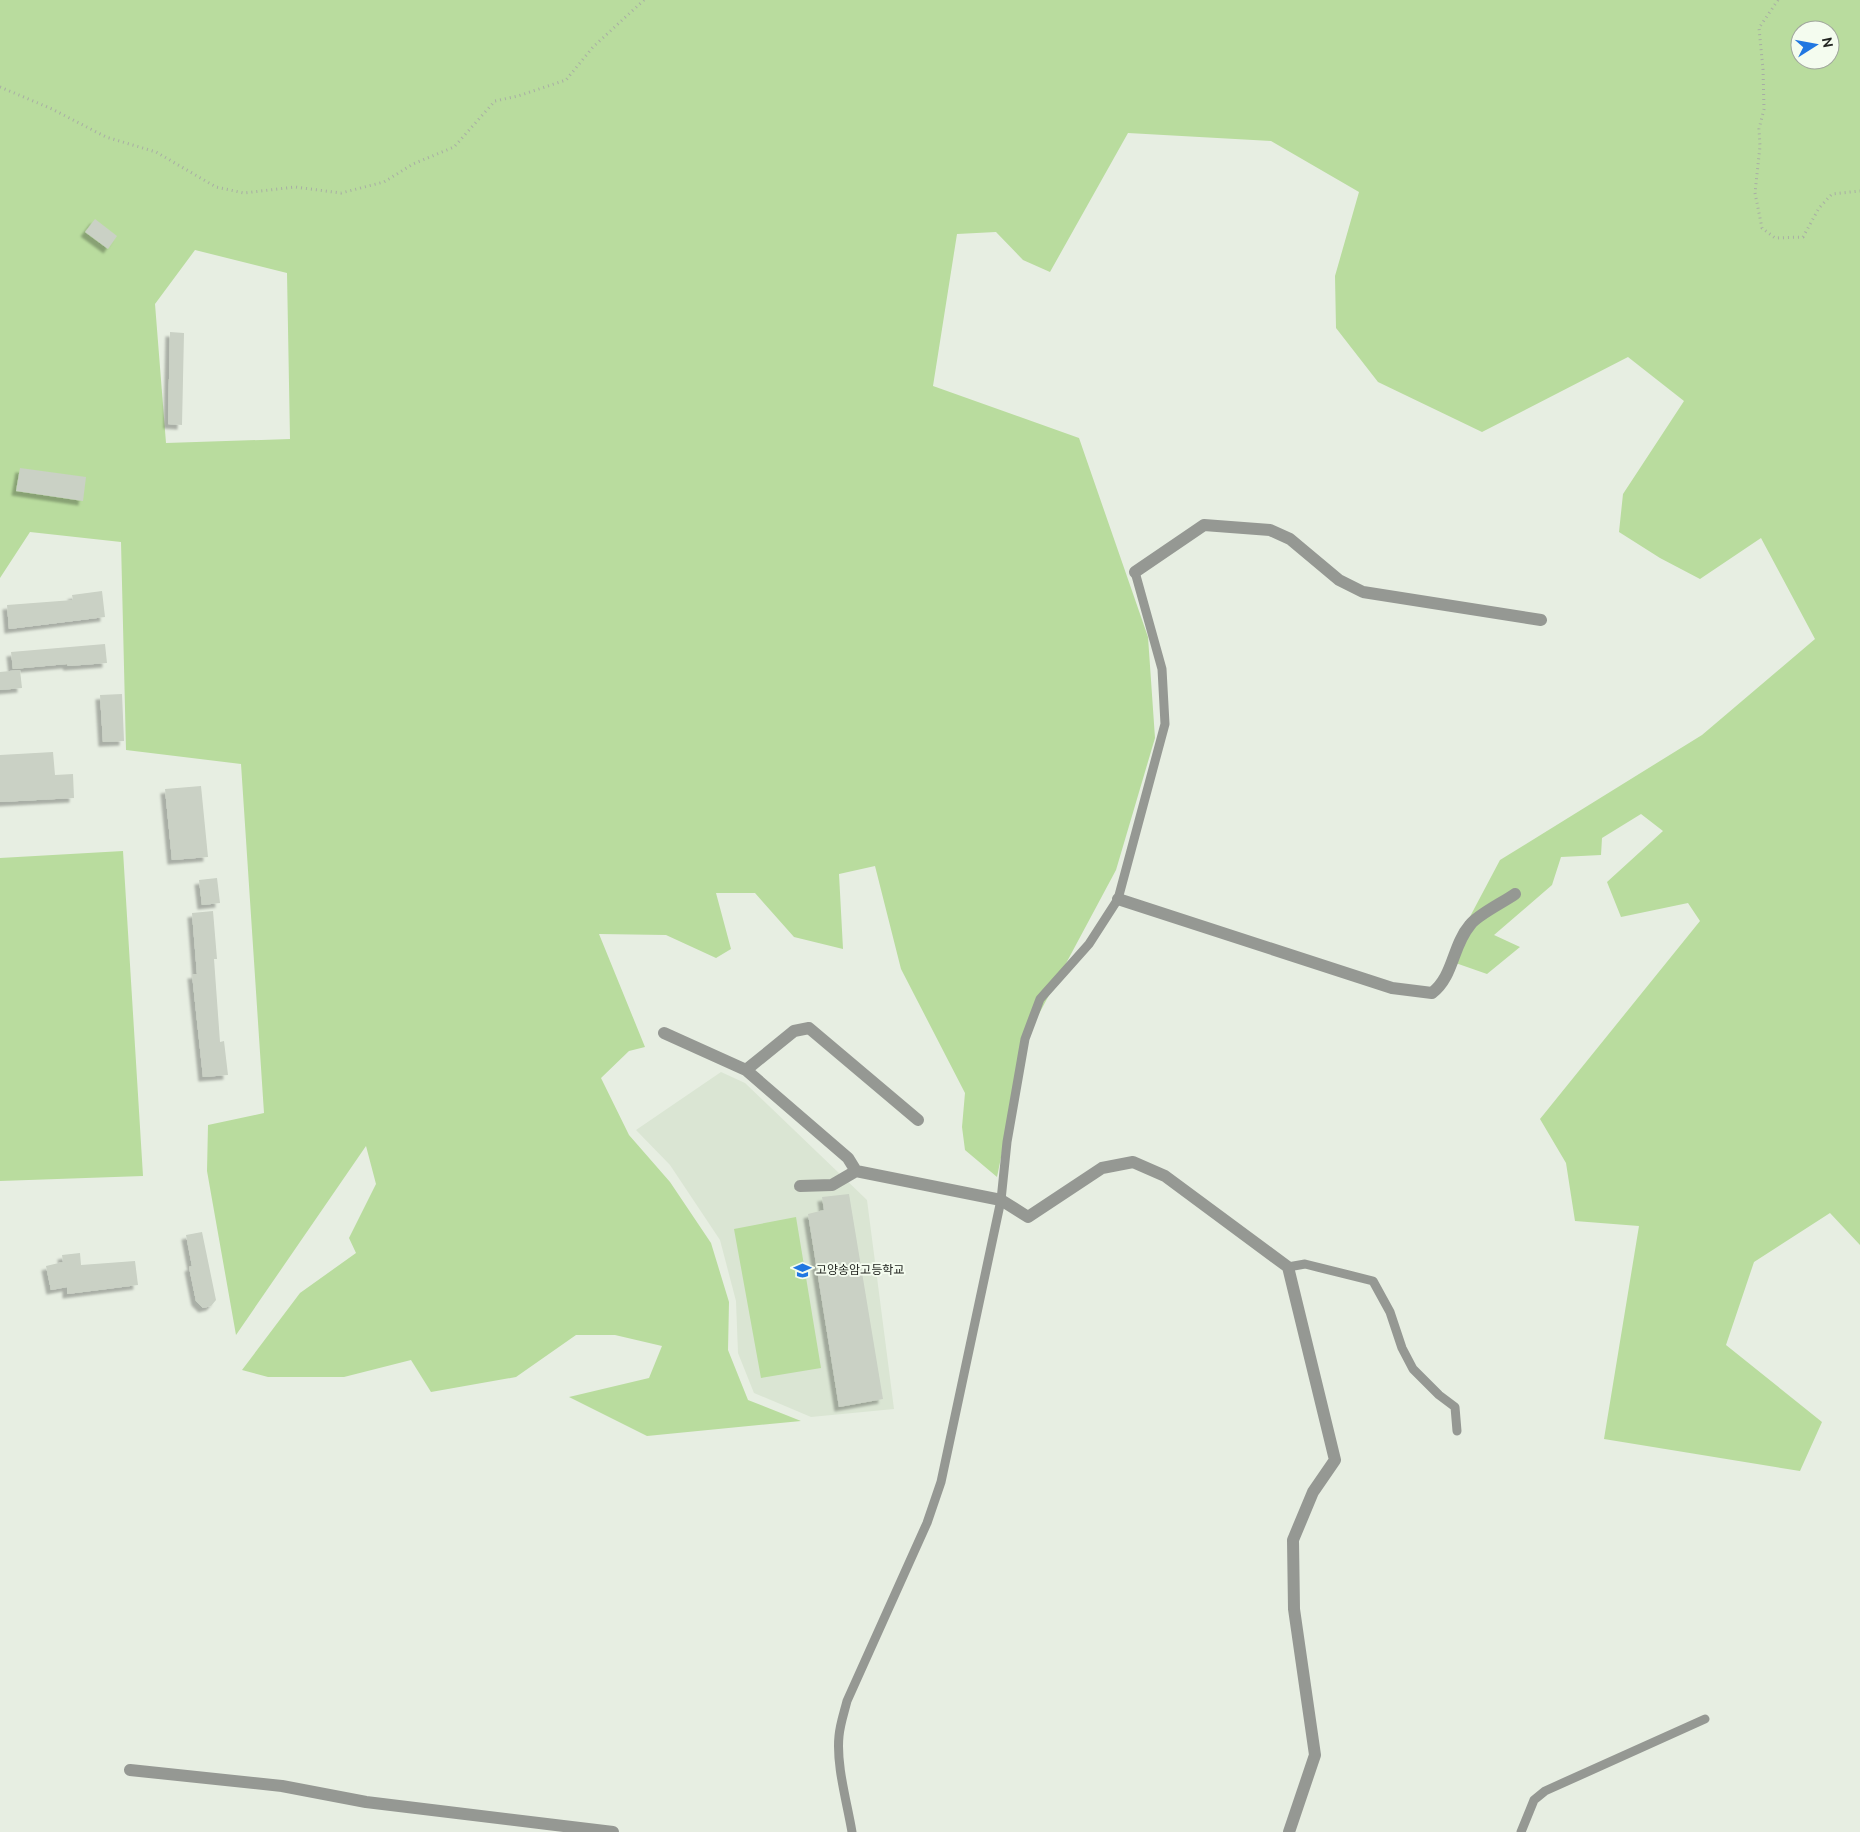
<svg xmlns="http://www.w3.org/2000/svg" width="1860" height="1832" font-family="Ubuntu,'Noto Sans KR',sans-serif">
<defs>
<filter id="shadow"><feDropShadow dx="-4.5" dy="4.5" stdDeviation="1" flood-color="#0004"/></filter>
</defs>
<rect width="100%" height="100%" fill="#e7eee2"/>
<path fill="#dae5d3" d="M721,1072L745,1083L867,1200L894,1409L811,1417L754,1393L738,1353L736,1301L720,1240L670,1165L636,1130Z"/>
<path fill="#b9dc9e" fill-rule="evenodd" d="M0,0H1860V1245L1830,1213L1754,1262L1726,1345L1822,1422L1800,1471L1604,1439L1639,1226L1575,1221L1566,1163L1540,1119L1700,921L1688,903L1621,917L1607,882L1663,831L1641,814L1602,838L1601,855L1561,857L1552,885L1494,935L1520,947L1487,974L1447,960L1500,860L1702,735L1815,639L1761,538L1700,579L1660,558L1619,532L1623,494L1684,401L1628,357L1482,432L1378,382L1336,328L1335,276L1359,192L1271,141L1128,133L1050,272L1023,260L996,232L957,234L933,386L1079,438L1148,637L1155,738L1116,870L1025,1040L997,1177L965,1150L962,1127L965,1093L901,969L875,866L839,874L843,949L794,937L755,893H716L731,949L716,958L666,935L599,934L645,1047L629,1051L601,1078L629,1135L670,1182L711,1243L729,1302L728,1350L748,1400L801,1421L647,1436L569,1397L649,1378L662,1346L615,1335H576L516,1377L431,1392L411,1360L344,1377H268L242,1370L300,1293L356,1253L349,1238L376,1184L366,1146L236,1335L207,1171L208,1125L264,1113L241,764L126,750L121,542L30,532L0,578ZM1800,30H1830V60H1800ZM195,250L287,273L290,439L166,443L155,304Z
M123,851L143,1176L0,1181V858Z
M796,1217L821,1368L761,1378L734,1229Z"/>
<path fill="#cad1c5" filter="url(#shadow)" d="M95,219L117,236L108,249L85,232Z
M170,332L184,333L182,425L168,424Z
M20,468L86,477L83,501L16,491Z
M102,591L105,617L9,629L7,605L73,600L72,595Z
M105,644L107,663L68,666L67,664L13,669L11,652Z
M20,670L22,688L0,690V672Z
M122,694L124,741L103,742L100,695Z
M53,752L55,775L73,774L74,798L0,802V755Z
M201,786L208,857L172,860L165,789Z
M217,878L220,903L202,905L199,880Z
M213,911L217,959H214L220,1042L224,1041L228,1075L203,1077L192,974H197L192,913Z
M849,1194L883,1399L839,1407L808,1214L824,1210L822,1197Z
M202,1232L216,1300L211,1306L203,1308L196,1301L189,1267L192,1266L186,1235Z
M80,1253L81,1265L135,1261L138,1285L67,1294V1287L51,1290L46,1266L63,1262L62,1255Z"/>
<g fill="none" stroke-linecap="round" stroke-linejoin="round">
<path stroke="#a8aea4" stroke-width="3" stroke-dasharray="1 4" stroke-linecap="butt" d="M1778,0L1759,28L1763,69L1764,109L1759,129L1760,146L1755,193L1762,228L1775,238L1803,237L1819,208L1832,194L1860,191
M0,87L52,109L106,137L156,152L216,187L244,193L295,187L341,193L384,182L413,164L454,147L495,101L518,96L566,80L593,47L644,0"/>
<path stroke="#959893" stroke-width="9" d="M1288,1267L1305,1264L1373,1281L1390,1312L1402,1348L1413,1369L1439,1395L1455,1407L1457,1431
M852,1832C847,1802 836,1765 839,1736C840,1724 844,1713 847,1701L927,1523L941,1482L1001,1200L1007,1142L1025,1039L1040,999L1089,944L1118,899L1165,724L1162,669L1135,572
M1521,1832L1534,1800L1545,1791L1705,1719"/>
<path stroke="#959893" stroke-width="12" d="M1135,572L1204,525L1270,530L1290,539L1339,580L1363,592L1541,620
M1118,899L1392,988L1432,993C1454,976 1452,946 1470,925C1477,915 1504,902 1515,894
M664,1033L746,1070L848,1158L856,1171
M746,1070L794,1031L809,1028L918,1120
M800,1186L832,1185L856,1171L1001,1200L1028,1217L1102,1168L1133,1162L1165,1176L1288,1267L1335,1460L1313,1492L1293,1540L1294,1609L1315,1755L1289,1832
M130,1770L282,1786L366,1802L613,1832"/>
</g>
<defs>
<symbol id="school-bare" viewBox="-9 -9 18 18"><path d="M0-5L7-2L0 1L-7-2ZM-4 1L0 2.5L4 1V4Q0 6-4 4Z" fill="#2077e1" stroke="#f4fcef" stroke-width="2.5" paint-order="stroke"/></symbol>
</defs>
<g fill-rule="evenodd">
<use href="#school-bare" x="790" y="1258" width="25" height="25"/>
</g>
<g text-anchor="middle" stroke-width="4" stroke-linejoin="round" paint-order="stroke">
<g font-size="12" fill="#222521" stroke="#f4fcef" text-anchor="start">
<text x="816" y="1274">고양송암고등학교</text>
</g>
</g>
<g transform="translate(1815 45) rotate(79)"><circle r="24" fill="#f4fcef" stroke="#a0a69d"/>
<path d="M0-4L9 19L0 12L-9 19Z" fill="#2077e1"/>
<text y="-8" font-size="14" font-weight="bold" text-anchor="middle" fill="#222521">N</text>
</g>
</svg>
